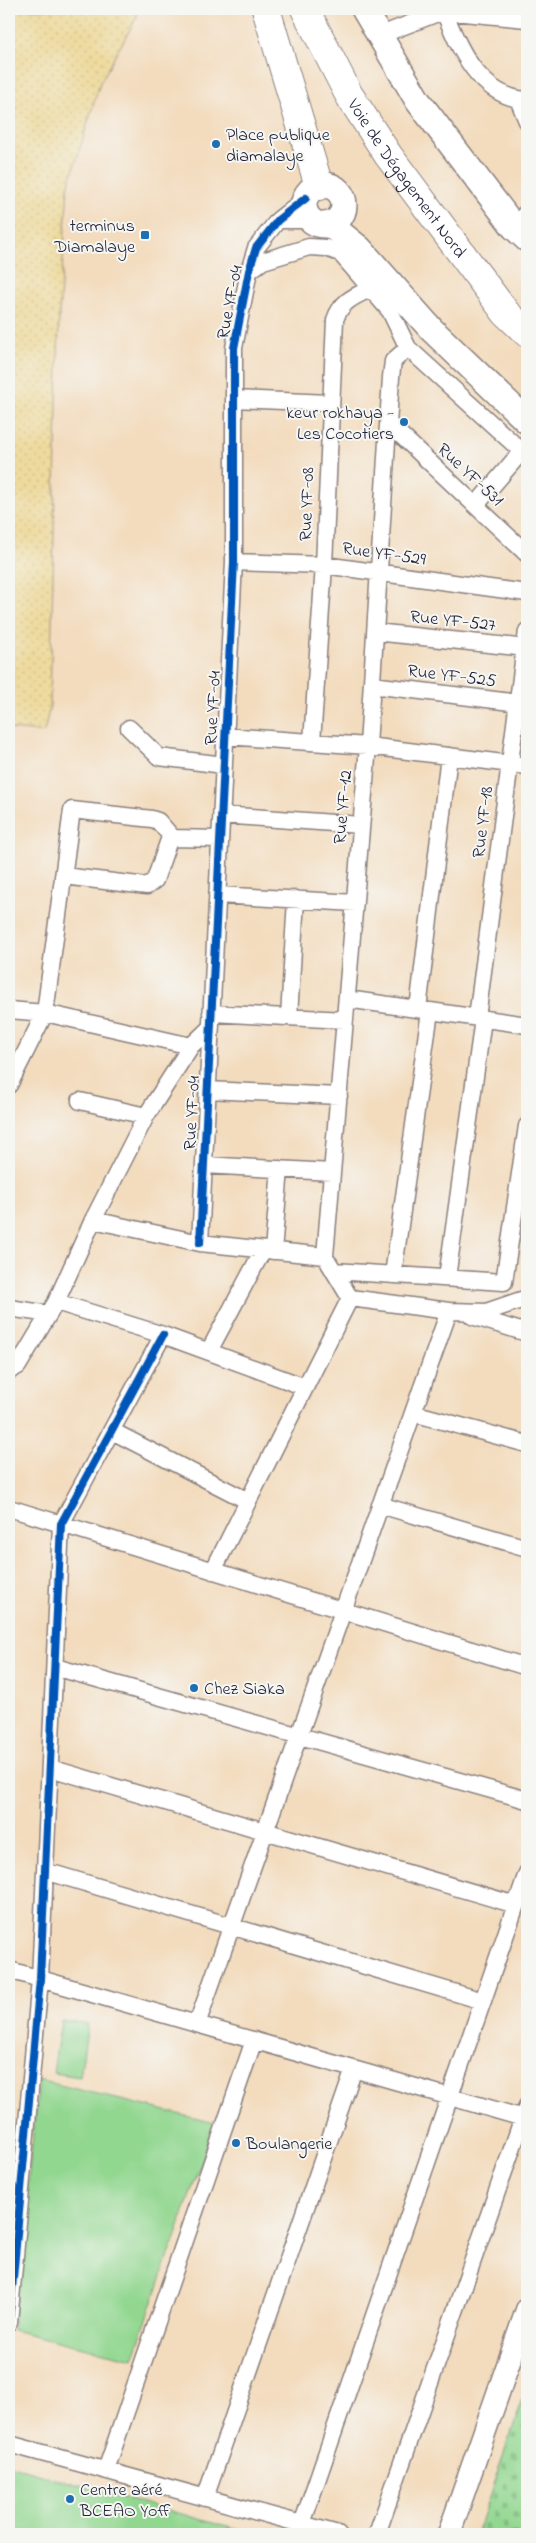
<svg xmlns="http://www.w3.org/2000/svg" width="536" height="2543" font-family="'Indie Flower',sans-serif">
<defs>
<pattern id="sand-dots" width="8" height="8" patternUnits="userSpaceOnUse" patternTransform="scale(1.25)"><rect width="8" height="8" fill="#eeda9e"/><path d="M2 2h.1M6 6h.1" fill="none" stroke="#ccbb89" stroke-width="1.8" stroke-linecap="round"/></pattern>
<pattern id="cemetery-stones" width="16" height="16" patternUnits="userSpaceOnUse" patternTransform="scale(1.25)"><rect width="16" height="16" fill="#92d790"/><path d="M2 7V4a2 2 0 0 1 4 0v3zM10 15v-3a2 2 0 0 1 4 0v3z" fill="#7eb87d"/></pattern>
</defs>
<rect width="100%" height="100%" fill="#f6f6f2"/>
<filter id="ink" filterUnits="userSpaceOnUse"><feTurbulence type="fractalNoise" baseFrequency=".02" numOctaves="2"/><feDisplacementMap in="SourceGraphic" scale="10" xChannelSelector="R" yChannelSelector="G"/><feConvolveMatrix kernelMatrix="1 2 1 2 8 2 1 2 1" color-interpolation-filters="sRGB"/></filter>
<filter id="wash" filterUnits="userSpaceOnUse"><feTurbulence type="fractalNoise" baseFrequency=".0096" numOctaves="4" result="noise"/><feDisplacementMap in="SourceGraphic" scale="20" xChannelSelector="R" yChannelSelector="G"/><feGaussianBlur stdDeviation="1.12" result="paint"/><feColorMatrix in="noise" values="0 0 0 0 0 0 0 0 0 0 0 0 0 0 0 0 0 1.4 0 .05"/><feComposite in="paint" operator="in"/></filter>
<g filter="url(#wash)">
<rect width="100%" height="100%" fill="#f3dcbe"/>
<path fill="url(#sand-dots)" stroke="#887e6c" d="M9,9H137V17L100,83L68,187L59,315L50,706L44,732L9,729Z"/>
<path fill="url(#cemetery-stones)" stroke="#5a7c66" d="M527,2387V2534H476Z"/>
<path fill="#92d790" stroke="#5a7c66" d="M61,2020L88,2024L80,2077L53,2073Z
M39,2080L215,2123L133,2359L12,2330Z
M9,2465L252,2534H9Z"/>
</g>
<g filter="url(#ink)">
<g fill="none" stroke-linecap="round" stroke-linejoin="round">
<defs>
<path id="street" d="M443,9C459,48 479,97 527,100
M378,36L443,11L527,19
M518,99L527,121
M278,220H311
M514,227L527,212
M249,271L263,261L309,247L326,248L340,253L390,311L408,348L527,456
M235,399L330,403
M388,423L527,554
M476,505L522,451
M234,562L324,565L527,593
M375,632L527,648
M372,685L527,704
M129,728L159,757L224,765
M225,736L368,746L527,766
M312,742L324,565L335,320C341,301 355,296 372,288
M222,815L361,825
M63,876L147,886L155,880L169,840L173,838L220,839
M217,895L355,903
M347,999L527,1025
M418,1009L449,756
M9,1010L45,1013L191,1046
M211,1013L345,1020
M289,1017L296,899
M477,1018L527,631
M9,1085L45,1013L72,810L152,819L158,821L173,838
M207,1090L339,1096
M80,1101L146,1116
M204,1165L332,1172
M93,1220L200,1243L325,1256
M200,1243L234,562V348L249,271L256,248L278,220L306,198
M273,1251L280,1169
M325,1256L368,746L391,377L393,361L408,348
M329,1263L350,1298
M334,1271L504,1282L527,1126
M393,1275L430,1011
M447,1278L483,1019
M350,1298L449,1311L486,1312L527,1298
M56,1302L163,1335L305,1387
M9,1308L49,1314
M472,1316L527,1333
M209,1351L263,1250
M9,1371L18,1366L56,1302L93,1220L146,1116L191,1046L211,1027
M413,1413L527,1444
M112,1431L248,1501
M380,1505L527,1548
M9,1508L527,1667
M213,1571L350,1298
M55,1667L527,1800
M50,1768L516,1905
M45,1871L483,2001
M9,1970L527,2119
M197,2024L449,1311
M9,2322L40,1979L61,1524L163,1335
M9,2444L338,2534
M106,2470L254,2040
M205,2498L354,2069
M302,2524L527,1873
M377,2534L527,2106"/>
<path id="secondary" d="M449,2534L527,2310"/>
<path id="primary" d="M364,9L418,101L514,227L527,239
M304 205a20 20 0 1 1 40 0a20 20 0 1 1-40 0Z
M329,224L360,249L432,330L527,421"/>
<g id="highway">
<path d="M266,9L319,186"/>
<path id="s1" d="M305,9L349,95L388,155L506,313L527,333"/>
</g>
</defs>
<use href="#street" stroke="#8a7f7c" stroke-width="19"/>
<use href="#secondary" stroke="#8a7f7c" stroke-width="25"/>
<use href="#primary" stroke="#8a7f7c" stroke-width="28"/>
<use href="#highway" stroke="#8a7f7c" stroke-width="30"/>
<use href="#street" stroke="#fff" stroke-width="16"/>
<use href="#secondary" stroke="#fff" stroke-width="22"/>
<use href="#primary" stroke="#fff" stroke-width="25"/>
<use href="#highway" stroke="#fff" stroke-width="28"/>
<defs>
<path id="cycleway" d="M200,1243L234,562V348L249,271L256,248L278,220L306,198
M9,2322L40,1979L61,1524L163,1335"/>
</defs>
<use href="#cycleway" stroke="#f6f6f2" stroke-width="11"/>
<use href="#cycleway" stroke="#0057b8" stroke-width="8"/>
</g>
</g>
<g fill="#1f6fb2" stroke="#f6f6f2" stroke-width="2">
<circle cx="216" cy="144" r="5"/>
<rect x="140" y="230" width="10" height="10" rx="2.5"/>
<circle cx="404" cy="422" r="5"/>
<circle cx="194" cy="1688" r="5"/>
<circle cx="236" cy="2143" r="5"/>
<circle cx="70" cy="2499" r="5"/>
</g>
<g text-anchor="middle" stroke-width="4" stroke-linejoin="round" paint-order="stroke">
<g font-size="18" fill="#22223b" stroke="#f6f6f2" text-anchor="start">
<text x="226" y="140">Place publique<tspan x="226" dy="21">diamalaye</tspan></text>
<text x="135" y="231" text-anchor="end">terminus<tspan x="135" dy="21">Diamalaye</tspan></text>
<text x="394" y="418" text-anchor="end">keur rokhaya -<tspan x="394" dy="21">Les Cocotiers</tspan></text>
<text x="204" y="1694">Chez Siaka</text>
<text x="246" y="2149">Boulangerie</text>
<text x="80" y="2495">Centre aéré<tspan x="80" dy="21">BCEAO Yoff</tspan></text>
</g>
<g font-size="18" fill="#22223b" stroke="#f6f6f2">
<text dy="6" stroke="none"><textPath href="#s1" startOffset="198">Voie de Dégagement Nord</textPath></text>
<text transform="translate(229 302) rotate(-79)" y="6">Rue YF-04</text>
<text transform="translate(471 474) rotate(43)" y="6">Rue YF-531</text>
<text transform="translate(306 504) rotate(-88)" y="6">Rue YF-08</text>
<text transform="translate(384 553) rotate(8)" y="6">Rue YF-529</text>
<text transform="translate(453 620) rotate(6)" y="6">Rue YF-527</text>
<text transform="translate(452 675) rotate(7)" y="6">Rue YF-525</text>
<text transform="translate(212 708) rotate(-87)" y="6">Rue YF-04</text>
<text transform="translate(342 807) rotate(-85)" y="6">Rue YF-12</text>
<text transform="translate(482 822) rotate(-83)" y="6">Rue YF-18</text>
<text transform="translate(191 1113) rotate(-87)" y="6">Rue YF-04</text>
</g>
</g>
<rect width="536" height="2543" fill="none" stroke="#f6f6f2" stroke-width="30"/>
</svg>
